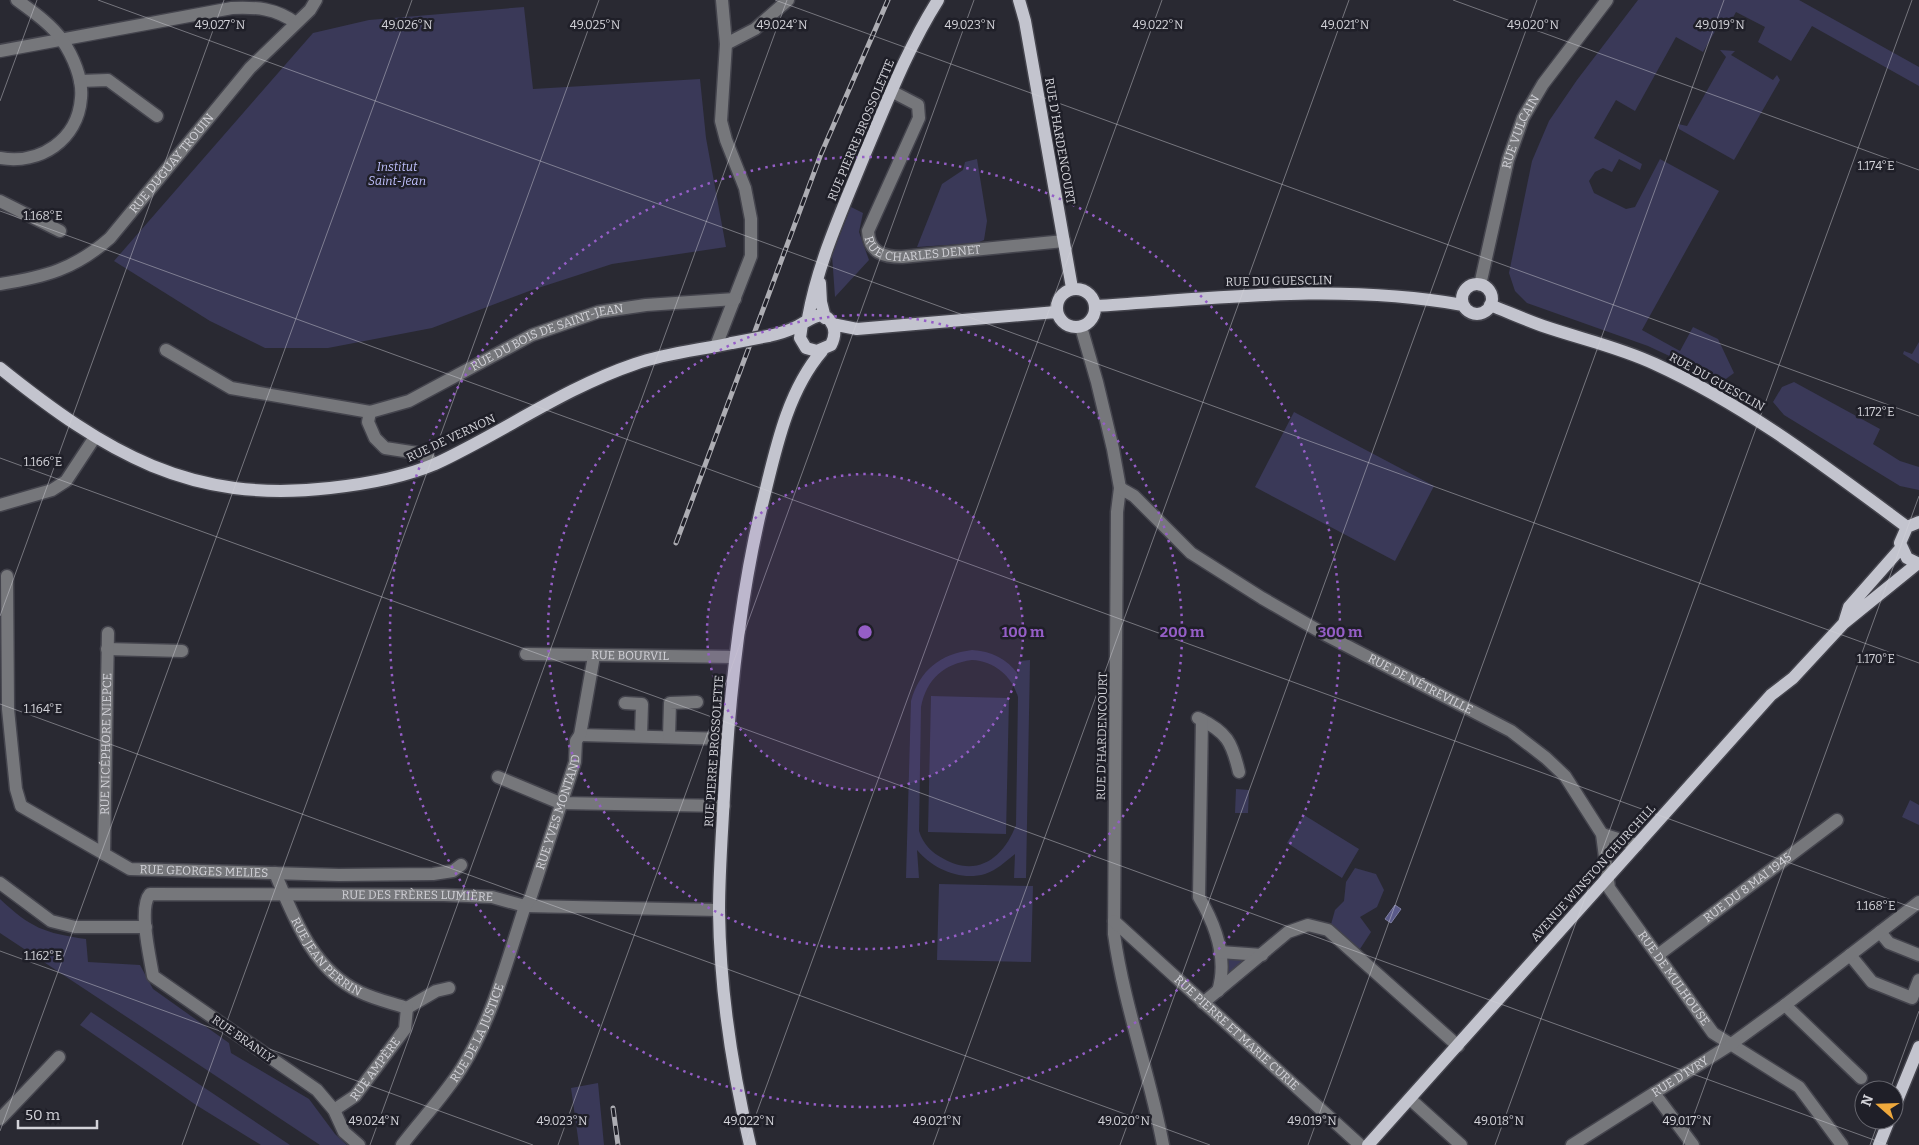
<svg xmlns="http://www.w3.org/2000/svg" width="1919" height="1145" font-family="Bitter,serif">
<rect width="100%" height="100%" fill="#292932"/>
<path fill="#3a3958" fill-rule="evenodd" d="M1638,0H1799L1919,67V86L1812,26L1791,61L1758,42L1765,27L1736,12L1729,25L1721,21L1703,52L1676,37L1635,111L1616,100L1594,138L1642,164L1640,170L1619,159L1612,172L1603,168L1595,172L1589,181L1594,193L1626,209L1635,207L1660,159L1719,191L1642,330L1680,351L1693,327L1718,339L1734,373L1723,381L1648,346L1527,303L1515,291L1509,273L1532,161L1549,121L1577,80Z
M524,7L533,89L700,79L706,138L726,247L612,264L532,290L432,328L328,348H265L210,321L114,261L313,33L369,20Z
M1720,50L1735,51L1731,55L1773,80L1777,75L1780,80L1734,160L1679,129L1678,124L1687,126L1726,57Z
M977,159L987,221L984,240L977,243L917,247L942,184L963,170L965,162Z
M851,207L863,213L859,232L869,260L835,297L832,255Z
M1919,342V364L1903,354L1904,351L1912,354Z
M1794,382L1880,429L1873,444L1900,461L1919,467V490L1900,486L1784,415L1773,402L1782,387Z
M1294,412L1434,486L1395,561L1255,487Z
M972,650C991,651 1007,659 1018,674L1019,661L1030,660L1026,878H1014L1015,854C1006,861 997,870 985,874C960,881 933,869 917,850L919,878H906L911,701C920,670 940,654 972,650ZM972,660C994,661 1012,676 1018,697L1016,825C1004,857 978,878 944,859C932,853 923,844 919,831L921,707C927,678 944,664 972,660Z
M931,696L1009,698L1006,834L928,832Z
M1236,789L1249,790L1248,813H1235Z
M1910,800L1919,805V825L1902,817Z
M1304,815L1359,849L1342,878L1287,843Z
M1355,868L1376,874L1384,890L1377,907L1360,917L1371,932L1360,949L1330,928L1335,910L1344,901L1346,882Z
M939,884L1033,886L1031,962L937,960Z
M0,899C31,928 44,933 86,939L88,962L140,965L153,989L229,1043L231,1053L309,1099L335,1134L347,1145H320L0,933Z
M1223,955L1255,957L1223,984Z
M91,1012L290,1145H261L196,1105L80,1025Z
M598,1083L604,1145H579L571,1088Z"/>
<path fill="#5a5a89" stroke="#7e7ea1" d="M1395,905L1401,909L1391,923L1385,919Z"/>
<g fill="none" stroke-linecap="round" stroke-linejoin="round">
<defs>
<g id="minor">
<path d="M726,44L755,29L788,0"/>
<path d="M0,51L232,8C257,7 275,8 296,23"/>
<path d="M80,81L108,80L157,116"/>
<path id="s1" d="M891,91L918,105L919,118L868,231C869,253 884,257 902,257L1064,241"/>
<path d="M0,158C40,165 78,140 81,98C83,79 73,56 62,40C52,25 32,11 17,0"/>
<path d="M0,201L60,231"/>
<path id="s2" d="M0,284C45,277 75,269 110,238L250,68L310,10L316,0"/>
<path id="s3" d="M1480,285L1508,160L1523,118L1543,84L1607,0"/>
<path d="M1081,327L1097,382L1113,449L1120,488L1117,512L1114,934C1124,1006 1150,1074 1163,1145"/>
<path d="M716,346L751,256V219L745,188L726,140L721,121L726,44L722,0"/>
<path id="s4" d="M166,350L231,388L370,412L409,401L532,335L598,312L646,305L735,299"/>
<path d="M370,412L368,422L375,438L385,448L424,454L434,464"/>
<path id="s5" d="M1120,488L1134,496L1191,553L1262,598L1326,635L1511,731L1546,758L1565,776L1602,834L1609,888L1713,1033L1799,1087L1842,1145"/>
<path d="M0,505L52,490L66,481L95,437"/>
<path id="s6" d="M7,576L8,709L16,789L21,806L130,869L339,875L433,874L453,871L461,865"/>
<path d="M107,649L182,651"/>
<path id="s7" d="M526,654L734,657"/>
<path d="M625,703L642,704L641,736"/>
<path d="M1198,718C1227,732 1232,742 1239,772"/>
<path d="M1202,720L1199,897C1215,924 1228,959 1218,991"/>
<path d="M580,735L727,739"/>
<path d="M669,737L670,703L697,702"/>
<path d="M498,777L560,803L724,806"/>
<path d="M1602,834L1637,845"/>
<path id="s8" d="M104,854L108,633"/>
<path id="s9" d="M275,873C294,918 313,970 360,992C374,999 392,1003 407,1008"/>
<path d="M0,883L51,921L75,927H146"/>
<path id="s10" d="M1114,921L1360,1145"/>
<path d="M1880,932L1889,943L1919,955"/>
<path d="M1220,952L1262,955"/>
<path id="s11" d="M1658,955L1837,820"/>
<path d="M1850,955L1872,982L1912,998L1919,980"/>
<path d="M1203,1003L1288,932L1308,925L1328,930L1458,1046"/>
<path d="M1785,1005L1861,1078"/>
<path d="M407,1008L436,991L449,988"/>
<path d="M1654,1093L1693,1145"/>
<path d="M1410,1099L1461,1145"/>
<path id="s12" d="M334,1110L355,1096L405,1029L407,1008"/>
<path d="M0,1119L59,1057"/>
<path id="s13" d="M359,1145L344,1132L334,1110L317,1090L153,976C150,957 138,908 150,894L444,895L492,897L525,906L719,910"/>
<path id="s14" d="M402,1145C421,1120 444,1096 461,1069C492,1020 507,961 525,906L530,899L575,762L576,741L580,735L594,656"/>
<path id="s15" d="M1572,1145L1730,1045L1785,1005L1919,902"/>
</g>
<path id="major" d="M1019,0L1025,21L1072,288
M820,283L821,302L825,318
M1462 299a15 15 0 1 1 30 0a15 15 0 1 1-30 0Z
M1057 308a19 19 0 1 1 38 0a19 19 0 1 1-38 0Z
M1490,305C1508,312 1526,320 1543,326C1581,339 1619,347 1655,364C1747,406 1826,467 1907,527
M1096,306C1218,298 1341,283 1463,305
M808,318C818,262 843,208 864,156C887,102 907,49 938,0
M832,324L857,329L1056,312
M768,336C779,334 788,331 798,326C809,321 824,305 833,326C836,333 834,339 831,345L817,351L806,348L800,338L802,324
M0,368C106,453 190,504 330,488C366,484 402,478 435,464C502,433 564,388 635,364C666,353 700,350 732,343
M1919,522L1907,527L1900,543L1907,558L1919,564
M1844,623L1849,607L1901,548
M1894,1108L1919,1047
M750,1145C732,1069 720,989 719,911C719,873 722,834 724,796C729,698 739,601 762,505C775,453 786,393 822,351
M1368,1145L1771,695L1793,678L1844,623L1917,564
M1879,1145L1889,1120"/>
</defs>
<use href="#minor" stroke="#44444d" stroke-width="15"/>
<use href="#major" stroke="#44444d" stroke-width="15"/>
<use href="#minor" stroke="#76777b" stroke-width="12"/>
<use href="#major" stroke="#c3c4ce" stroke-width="12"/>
<defs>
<path id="rail" d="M676,543L821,154L888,0
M613,1108L618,1145"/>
</defs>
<use href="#rail" stroke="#adadb3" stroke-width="5"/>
<use href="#rail" stroke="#1f1f28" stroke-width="3" stroke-dasharray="9" stroke-linecap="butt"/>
<defs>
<path id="major-bridge" d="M732,343L768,336"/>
</defs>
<use href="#major-bridge" stroke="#44444d" stroke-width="15" stroke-linecap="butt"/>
<use href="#major-bridge" stroke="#c3c4ce" stroke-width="12"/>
</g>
<path fill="none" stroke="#d3d3d9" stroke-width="1" stroke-opacity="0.45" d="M98,0L1919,663M775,0L1919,416M1453,0L1919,170M0,101L37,0M0,211L1919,910M0,458L1888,1145M0,616L224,0M0,704L1210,1145M0,951L533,1145M1890,1090L1919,1011M0,1131L412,0M182,1145L599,0M370,1145L787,0M558,1145L974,0M745,1145L1162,0M933,1145L1349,0M1120,1145L1537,0M1308,1145L1724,0M1495,1145L1912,0M1683,1145L1919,496M1870,1145L1879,1120"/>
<circle cx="865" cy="632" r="158" fill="#955ec7" fill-opacity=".12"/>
<g fill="none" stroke="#955ec7" stroke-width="2.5" stroke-dasharray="2.5 5">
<circle cx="865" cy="632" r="158"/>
<circle cx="865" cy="632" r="317"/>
<circle cx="865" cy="632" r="475"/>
</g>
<g text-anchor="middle" stroke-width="5" stroke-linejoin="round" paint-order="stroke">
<g font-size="12" fill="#d3d3d9" stroke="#1f1f28">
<text transform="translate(861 130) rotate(-67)" y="4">RUE PIERRE BROSSOLETTE</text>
<text dy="4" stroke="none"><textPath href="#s3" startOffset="159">RUE VULCAIN</textPath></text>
<text transform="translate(1060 141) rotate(80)" y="4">RUE D'HARDENCOURT</text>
<text dy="4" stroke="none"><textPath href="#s2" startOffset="218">RUE DUGUAY TROUIN</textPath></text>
<text dy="4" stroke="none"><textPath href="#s1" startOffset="234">RUE CHARLES DENET</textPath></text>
<text transform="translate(1279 281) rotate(-1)" y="4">RUE DU GUESCLIN</text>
<text dy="4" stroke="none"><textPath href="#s4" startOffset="410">RUE DU BOIS DE SAINT-JEAN</textPath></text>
<text transform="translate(1717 382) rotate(29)" y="4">RUE DU GUESCLIN</text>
<text transform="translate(451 438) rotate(-25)" y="4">RUE DE VERNON</text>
<text dy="4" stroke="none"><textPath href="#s7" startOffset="104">RUE BOURVIL</textPath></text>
<text dy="4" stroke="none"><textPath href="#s5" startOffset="361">RUE DE NÉTREVILLE</textPath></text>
<text transform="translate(1102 736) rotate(-89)" y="4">RUE D'HARDENCOURT</text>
<text dy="4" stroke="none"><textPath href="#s8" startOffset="110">RUE NICÉPHORE NIEPCE</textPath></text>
<text transform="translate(714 751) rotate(-86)" y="4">RUE PIERRE BROSSOLETTE</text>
<text dy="4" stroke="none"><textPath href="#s14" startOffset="372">RUE YVES MONTAND</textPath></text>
<text dy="4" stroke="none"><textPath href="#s6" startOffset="431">RUE GEORGES MELIES</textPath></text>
<text transform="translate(1593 873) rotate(-48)" y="4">AVENUE WINSTON CHURCHILL</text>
<text dy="4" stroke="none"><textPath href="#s11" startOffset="112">RUE DU 8 MAI 1945</textPath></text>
<text dy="4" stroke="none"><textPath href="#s13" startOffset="621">RUE DES FRÈRES LUMIÈRE</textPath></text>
<text dy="4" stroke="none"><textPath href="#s9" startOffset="100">RUE JEAN PERRIN</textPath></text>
<text dy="4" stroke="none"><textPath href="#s5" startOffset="768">RUE DE MULHOUSE</textPath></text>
<text dy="4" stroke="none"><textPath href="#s14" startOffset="136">RUE DE LA JUSTICE</textPath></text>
<text dy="4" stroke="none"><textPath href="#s10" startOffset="166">RUE PIERRE ET MARIE CURIE</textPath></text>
<text transform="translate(243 1039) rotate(35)" y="4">RUE BRANLY</text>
<text dy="4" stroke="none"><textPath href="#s12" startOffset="59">RUE AMPÈRE</textPath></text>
<text dy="4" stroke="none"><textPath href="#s15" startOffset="128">RUE D'IVRY</textPath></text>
</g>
<g font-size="12" font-style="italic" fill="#c0c1fd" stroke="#1f1f28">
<text x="397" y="171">Institut<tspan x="397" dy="14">Saint-Jean</tspan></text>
</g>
</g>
<g font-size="12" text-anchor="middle" fill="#d3d3d9" stroke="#1f1f28" stroke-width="5" stroke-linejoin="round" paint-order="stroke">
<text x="220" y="29">49.027°N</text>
<text x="407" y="29">49.026°N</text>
<text x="595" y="29">49.025°N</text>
<text x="782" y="29">49.024°N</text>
<text x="970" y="29">49.023°N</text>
<text x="1158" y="29">49.022°N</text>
<text x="1345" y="29">49.021°N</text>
<text x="1533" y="29">49.020°N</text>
<text x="1720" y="29">49.019°N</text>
<text x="1876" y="170">1.174°E</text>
<text x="43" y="220">1.168°E</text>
<text x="1876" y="416">1.172°E</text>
<text x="43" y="466">1.166°E</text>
<text x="1876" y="663">1.170°E</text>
<text x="43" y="713">1.164°E</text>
<text x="1876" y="910">1.168°E</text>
<text x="43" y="960">1.162°E</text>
<text x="374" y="1125">49.024°N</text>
<text x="562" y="1125">49.023°N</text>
<text x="749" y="1125">49.022°N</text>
<text x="937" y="1125">49.021°N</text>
<text x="1124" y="1125">49.020°N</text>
<text x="1312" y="1125">49.019°N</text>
<text x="1499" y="1125">49.018°N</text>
<text x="1687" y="1125">49.017°N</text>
</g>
<circle cx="865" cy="632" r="8" fill="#955ec7" stroke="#1f1f28" stroke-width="2.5"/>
<g font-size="15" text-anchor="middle" font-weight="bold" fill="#955ec7" stroke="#1f1f28" stroke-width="5" stroke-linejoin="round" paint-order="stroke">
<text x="1023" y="637">100 m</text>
<text x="1182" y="637">200 m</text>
<text x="1340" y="637">300 m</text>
</g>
<g transform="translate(1879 1105) rotate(290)"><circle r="24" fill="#1f1f28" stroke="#67676f"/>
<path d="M0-4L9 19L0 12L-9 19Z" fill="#eea83c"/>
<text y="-8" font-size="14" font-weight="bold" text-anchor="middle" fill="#d3d3d9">N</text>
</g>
<path d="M18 1120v8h79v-8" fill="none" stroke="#d3d3d9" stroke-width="2.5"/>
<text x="25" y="1120" font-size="15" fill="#d3d3d9" stroke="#1f1f28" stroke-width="4" paint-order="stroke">50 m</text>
</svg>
